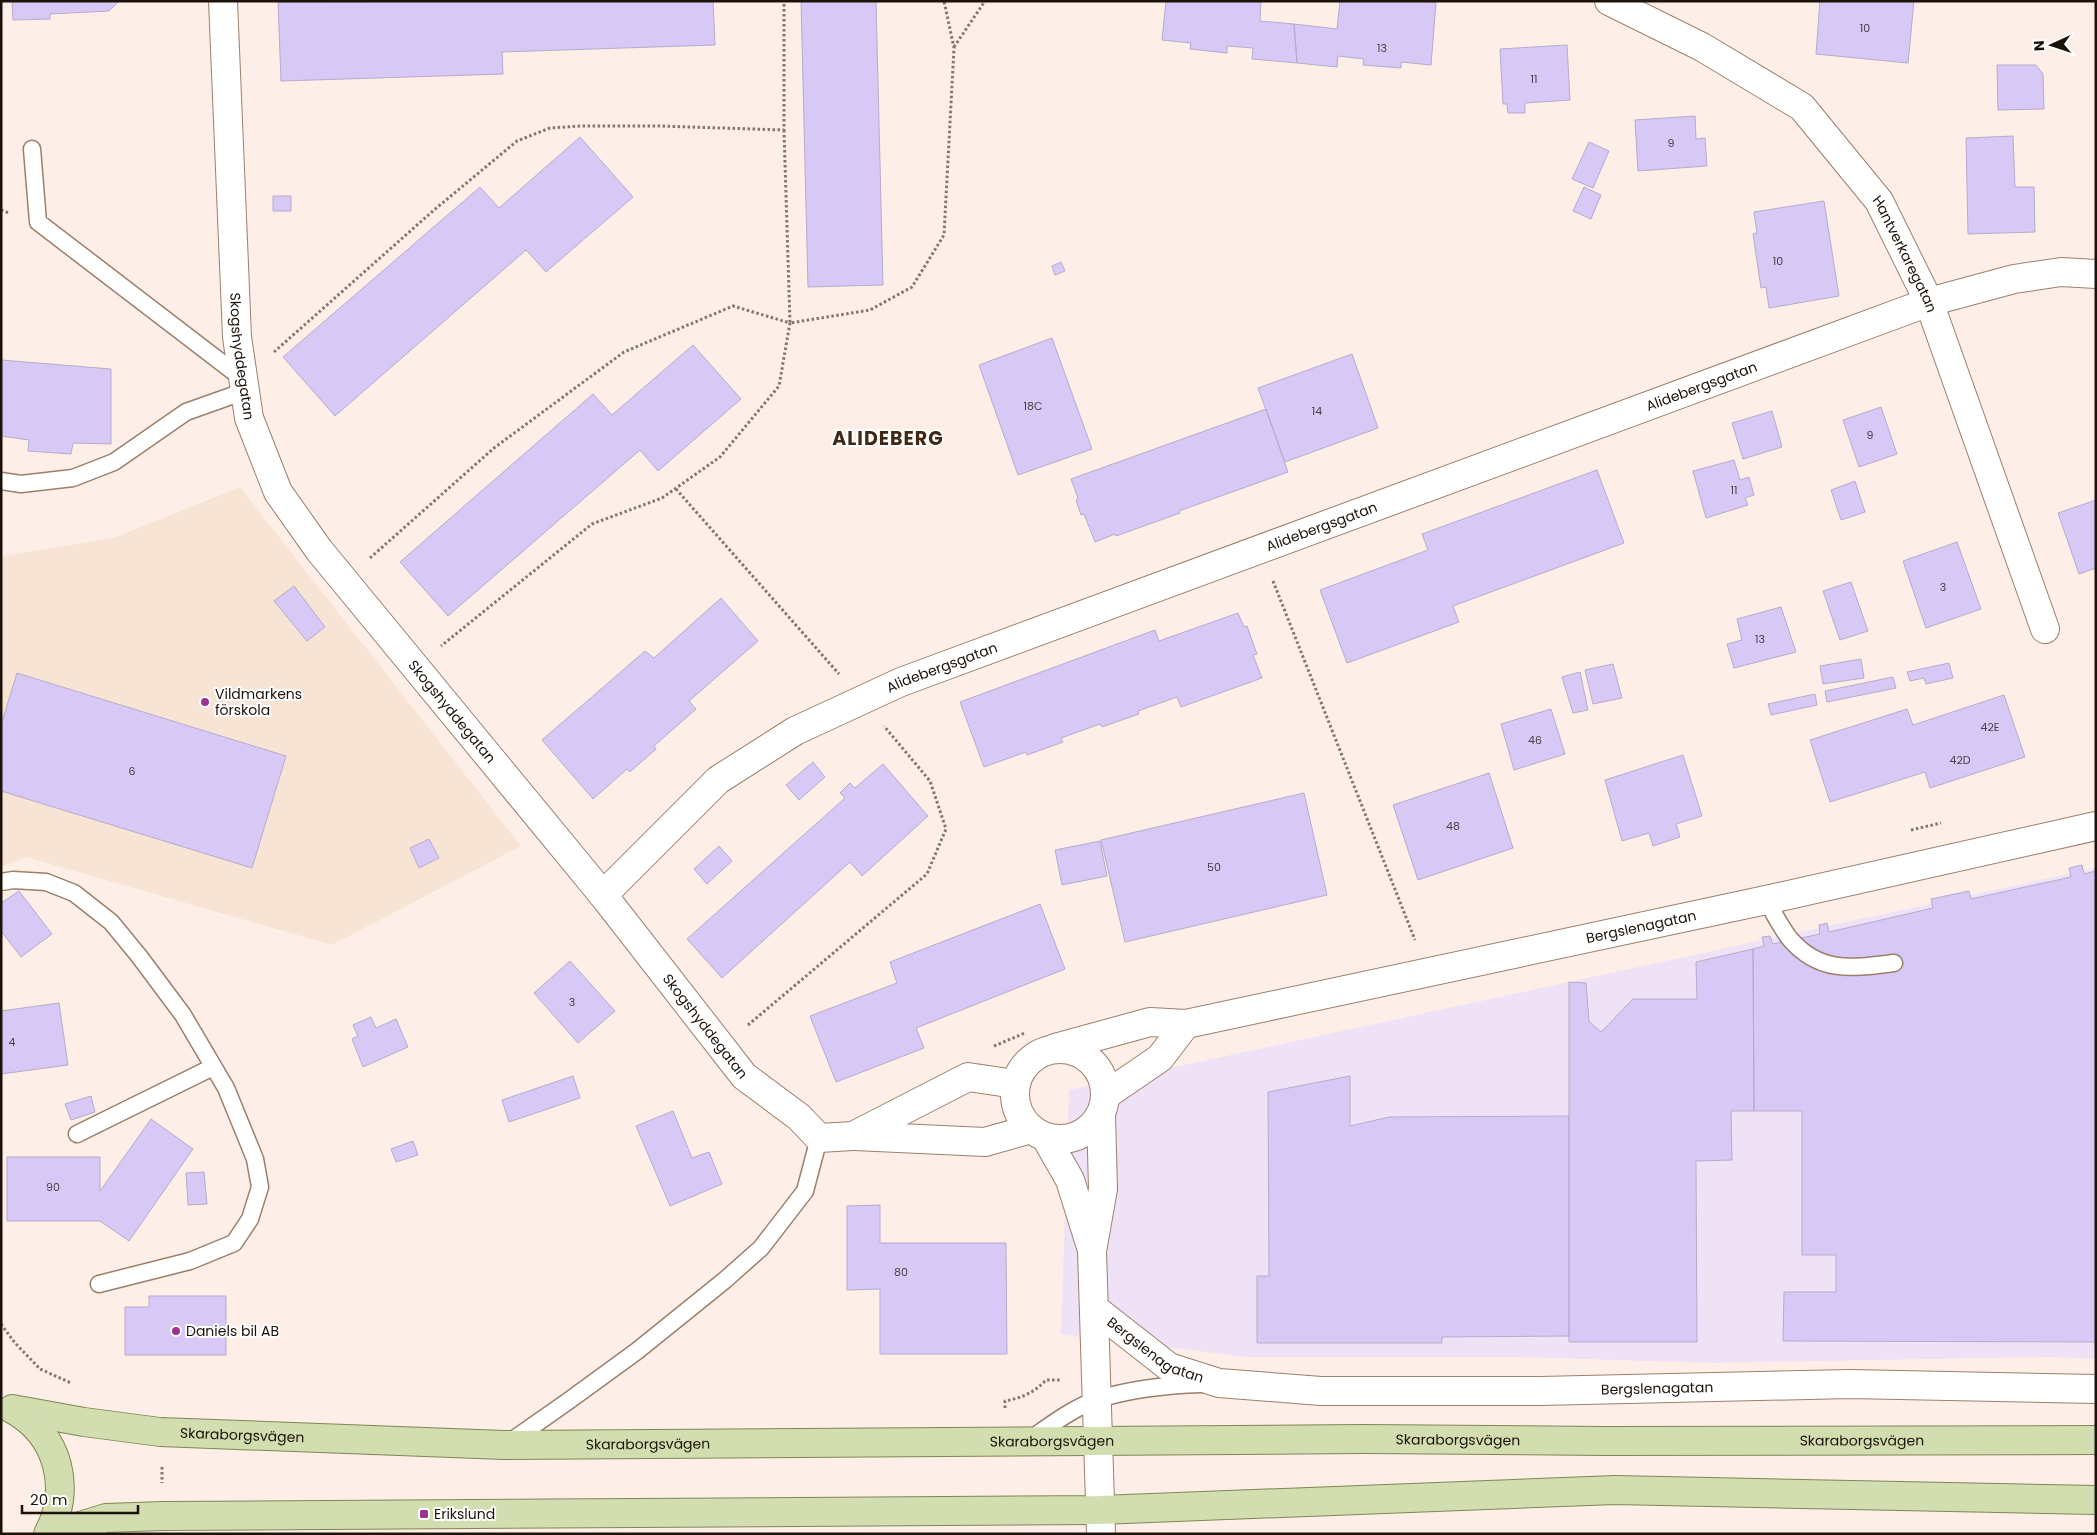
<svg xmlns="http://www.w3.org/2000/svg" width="2097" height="1535" font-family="Poppins,sans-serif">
<rect width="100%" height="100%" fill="#fdefe7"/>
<path fill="#f0e2f6" d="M2096,868V1359L2048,1357L1713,1363L1519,1357H1246L1061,1334L1069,1090Z"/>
<path fill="#f8e4d5" d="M240,487L521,846L332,945L26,857L1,867V556L114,538Z"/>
<path fill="#d7c8f6" stroke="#b6abcb" d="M12,1H119L109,11L50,14V19L13,20Z
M713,1L715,45L502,52L503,74L281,81L278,2Z
M801,1H876L883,285L808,287Z
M1166,1H1261L1260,21L1294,24L1297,63L1252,59L1253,48L1227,46V53L1190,49L1191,43L1162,40Z
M1340,1H1423L1436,3L1431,65L1401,62V68L1363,65L1364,59L1338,56L1337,67L1297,63L1294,24L1337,29Z
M1820,1H1914L1908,63L1816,54Z
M1567,45L1570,100L1525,103V113H1508L1507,104H1503L1500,49Z
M1997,65H2036L2043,74L2044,109L1998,110Z
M1695,116L1696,139L1705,138L1707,166L1638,171L1635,120Z
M2013,136L2015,187H2034L2035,232L1968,234L1966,138Z
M580,137L633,197L546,272L526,250L335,416L283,357L480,187L499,208Z
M1589,142L1609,151L1593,188L1572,179Z
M1584,187L1601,195L1591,219L1573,211Z
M273,196H291V211H273Z
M1824,201L1839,296L1769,308L1766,287L1761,288L1753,234L1757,233L1754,212Z
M1061,262L1065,271L1055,275L1052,266Z
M1052,338L1092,449L1018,475L979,365Z
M693,345L741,399L658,471L640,450L448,616L400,562L593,394L612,415Z
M1352,354L1378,428L1285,462L1258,388Z
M1,360L111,369V444L73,443L71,454L28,451L29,440L1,436Z
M1881,407L1897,454L1859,467L1843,420Z
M1266,409L1288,472L1179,511L1180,513L1116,536L1115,534L1095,542L1084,514L1081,515L1076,500L1078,498L1071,479Z
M1772,411L1782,447L1743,459L1732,423Z
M1734,460L1740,480L1749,477L1754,495L1745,498L1748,505L1706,518L1693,471Z
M1597,470L1624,543L1453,606L1459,622L1347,663L1320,590L1428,550L1422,534Z
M1855,481L1865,512L1841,520L1831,490Z
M2096,500V568L2079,574L2058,513Z
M1957,542L1981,609L1926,628L1903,561Z
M1851,582L1868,631L1840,640L1823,591Z
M294,586L325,627L307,641L274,601Z
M721,598L758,641L689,701L696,709L654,746L656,749L630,772L627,769L593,799L542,740L645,651L654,658Z
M1781,607L1796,652L1734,668L1727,644L1742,640L1737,619Z
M1238,613L1244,627L1247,626L1257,654L1253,655L1262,678L1181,707L1177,697L1138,711L1139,714L1102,727L1100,724L1061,738L1063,742L1027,755L1026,752L984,767L960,702L1155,630L1159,641Z
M1861,659L1864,678L1823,684L1820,666Z
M1949,663L1953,678L1926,684L1924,678L1910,681L1907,672Z
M1613,664L1622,698L1593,704L1585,670Z
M1580,672L1588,710L1573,713L1562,677Z
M17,673L286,756L252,868L1,791V725Z
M1893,677L1896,688L1827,702L1825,691Z
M1815,694L1817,705L1771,715L1768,704Z
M2004,695L2025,757L1930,788L1925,772L1830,802L1810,740L1907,709L1913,725Z
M1551,709L1565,754L1514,770L1501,724Z
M1683,755L1702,816L1676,824L1680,837L1653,846L1649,833L1622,841L1605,780Z
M813,762L825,777L799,800L786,785Z
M883,764L928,816L862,876L850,862L722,978L687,939L845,798L840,793L850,783L855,788Z
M1489,773L1513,848L1418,880L1393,805Z
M1304,793L1327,895L1125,942L1101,840Z
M429,839L439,858L419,868L410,848Z
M1100,841L1107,876L1062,885L1055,850Z
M719,846L732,861L707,884L694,869Z
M2082,865L2084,874L2096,871V1342L1783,1341L1784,1292H1836V1255H1802V1111H1754L1753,949L1764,946L1762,937L1770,936L1773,944L1820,934L1819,925L1827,923L1829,932L1933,908L1931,899L1969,891L1971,899L2071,877L2069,868Z
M19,891L52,934L21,957L1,931V903Z
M1040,904L1065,969L916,1028L924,1048L836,1082L810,1016L897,983L890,962Z
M1753,949L1754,1111H1731L1732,1160L1696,1161L1697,1342H1569V982L1586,983L1589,1021L1601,1032L1633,999H1697L1696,962Z
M570,961L615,1011L578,1043L534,993Z
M59,1003L68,1065L1,1074V1011Z
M371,1017L376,1028L396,1019L408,1047L363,1067L352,1039L358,1036L353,1025Z
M573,1076L580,1098L509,1122L502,1100Z
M1350,1076V1126L1389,1117L1569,1116V1336L1442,1337V1343H1257V1276H1269L1268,1092Z
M91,1096L95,1112L71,1120L65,1104Z
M673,1111L692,1158L709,1152L722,1184L670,1206L636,1126Z
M151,1119L193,1149L129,1241L100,1221H7V1157H100V1191Z
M413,1141L418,1155L396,1162L391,1149Z
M204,1172L207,1204L188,1205L186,1173Z
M880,1205V1243H1006L1007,1354H880V1289L847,1290V1206Z
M149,1296H226V1355H125V1307H149Z"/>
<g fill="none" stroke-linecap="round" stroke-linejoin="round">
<defs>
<path id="lane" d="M32,149L38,222L243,379
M1,481L21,484L73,478L114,462L186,412L245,391
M1,882L13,880L46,882L74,893L111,922L139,956L183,1015L226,1088L255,1159L260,1187L250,1219L234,1243L190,1261L99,1284
M1766,900C1774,913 1781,928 1790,939C1820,974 1853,968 1894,963
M77,1134L213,1067
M1029,1440C1051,1425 1074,1407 1099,1399C1131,1389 1169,1385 1202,1384
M507,1444L567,1402L637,1351L725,1280L761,1248L805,1191L819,1138"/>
<g id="street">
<path id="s1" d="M223,1L237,337L249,418L278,492L319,550L603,895L744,1076L799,1117L819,1138L853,1136L968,1077L1015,1084"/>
<path id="s2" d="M1609,1L1702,47L1802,107L1879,201L1929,302L2045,629"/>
<path id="s3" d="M603,895L718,780L795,731L901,682L1929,302L2014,279L2061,272L2096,274"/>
<path id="s4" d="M1055,1048L1150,1022L1186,1024L1766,900L2096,826"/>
<circle cx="1060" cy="1094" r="45"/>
<path d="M1106,1095L1160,1058L1186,1024"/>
<path d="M1101,1115L1103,1189L1092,1251L1101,1534"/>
<path d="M855,1136L985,1142L1031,1129"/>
<path d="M1046,1138L1070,1180L1091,1247"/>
<path id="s5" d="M1095,1309L1169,1367L1219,1383L1321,1391H1540L1850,1384L2096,1389"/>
</g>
<g id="primary">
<path id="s6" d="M12,1409L84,1422L160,1432L504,1445L1364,1439L1605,1441L2096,1440"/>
<path d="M14,1410C59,1436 72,1489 48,1534"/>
<path d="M54,1534L106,1518L163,1516L1100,1510L1615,1490L2096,1500"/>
</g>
</defs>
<use href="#lane" stroke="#9c7f6b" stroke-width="19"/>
<use href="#street" stroke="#9c7f6b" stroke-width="30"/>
<use href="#primary" stroke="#7f8753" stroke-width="30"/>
<path stroke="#82766e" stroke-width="3" stroke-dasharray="2.5 2.5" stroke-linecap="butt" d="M954,47L985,1
M784,130L790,323L870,310L912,287L944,235L954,48L944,1
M1,210L9,213
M274,352L434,210L517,141L550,128L580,126H659L784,130V1
M676,489L839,674
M370,558L494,448L624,352L733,306L790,323L779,386L720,457L662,498L592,524L441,646
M1273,581L1415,940
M1911,830L1941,823
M748,1025L927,874L946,829L930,781L884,726
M994,1046L1025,1033
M1,1324L15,1343L40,1369L71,1383
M1005,1408V1401C1022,1398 1035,1392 1046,1380H1062
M162,1467V1483"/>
<use href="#lane" stroke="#fff" stroke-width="16"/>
<use href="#street" stroke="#fff" stroke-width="28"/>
<use href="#primary" stroke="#d2ddb0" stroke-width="28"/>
</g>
<g fill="#9f3190" stroke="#fff" stroke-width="2">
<circle cx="205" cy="702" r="5"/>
<circle cx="176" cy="1331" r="5"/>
<rect x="419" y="1509" width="10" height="10" rx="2.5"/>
</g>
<g text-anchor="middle" stroke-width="4" stroke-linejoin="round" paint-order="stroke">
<g font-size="11" fill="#4b4045">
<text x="1865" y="32">10</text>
<text x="1382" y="52">13</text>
<text x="1534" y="83">11</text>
<text x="1671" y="147">9</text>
<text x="1778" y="265">10</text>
<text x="1033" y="410">18C</text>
<text x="1317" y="415">14</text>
<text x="1870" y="439">9</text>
<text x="1734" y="494">11</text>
<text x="1943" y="591">3</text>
<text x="1760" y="643">13</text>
<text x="1990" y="731">42E</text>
<text x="1535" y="744">46</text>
<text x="1960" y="764">42D</text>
<text x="132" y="775">6</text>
<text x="1453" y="830">48</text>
<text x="1214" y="871">50</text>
<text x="572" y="1006">3</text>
<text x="12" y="1046">4</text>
<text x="53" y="1191">90</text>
<text x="901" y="1276">80</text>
</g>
<g font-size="14" fill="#1c120a" stroke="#fff">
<text dy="5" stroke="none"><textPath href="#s2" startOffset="401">Hantverkaregatan</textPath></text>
<text dy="5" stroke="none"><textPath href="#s1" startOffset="356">Skogshyddegatan</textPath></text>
<text dy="5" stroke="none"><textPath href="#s3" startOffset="1224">Alidebergsgatan</textPath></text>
<text dy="5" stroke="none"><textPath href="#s3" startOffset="819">Alidebergsgatan</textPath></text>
<text dy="5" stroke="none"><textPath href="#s3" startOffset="414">Alidebergsgatan</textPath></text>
<text dy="5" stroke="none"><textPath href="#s1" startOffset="778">Skogshyddegatan</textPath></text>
<text dy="5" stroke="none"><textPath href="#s4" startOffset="600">Bergslenagatan</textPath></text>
<text dy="5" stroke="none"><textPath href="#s1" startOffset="1182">Skogshyddegatan</textPath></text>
<text dy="5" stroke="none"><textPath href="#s5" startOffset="74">Bergslenagatan</textPath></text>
<text dy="5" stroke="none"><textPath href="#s5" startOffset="585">Bergslenagatan</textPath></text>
<text dy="5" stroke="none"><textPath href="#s6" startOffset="232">Skaraborgsvägen</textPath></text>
<text dy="5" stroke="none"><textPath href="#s6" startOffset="1448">Skaraborgsvägen</textPath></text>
<text dy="5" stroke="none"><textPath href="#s6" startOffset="1042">Skaraborgsvägen</textPath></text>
<text dy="5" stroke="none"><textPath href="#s6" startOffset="1852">Skaraborgsvägen</textPath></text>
<text dy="5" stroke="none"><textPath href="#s6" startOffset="638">Skaraborgsvägen</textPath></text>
</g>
<g font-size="14" fill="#1c120a" stroke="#fff" text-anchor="start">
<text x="215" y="699">Vildmarkens<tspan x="215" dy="16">förskola</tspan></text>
<text x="186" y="1336">Daniels bil AB</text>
<text x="434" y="1519">Erikslund</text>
</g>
<g font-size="19" font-weight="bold" letter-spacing="1" fill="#402716" stroke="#fff">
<text x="888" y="445">ALIDEBERG</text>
</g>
</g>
<rect width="2097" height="1535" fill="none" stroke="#1c120a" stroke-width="5"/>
<g transform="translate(2052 45) rotate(267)" stroke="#ffffff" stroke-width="4" paint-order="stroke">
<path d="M0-4L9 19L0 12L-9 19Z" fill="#1c120a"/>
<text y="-8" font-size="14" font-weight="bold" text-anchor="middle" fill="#1c120a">N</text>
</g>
<path d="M22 1505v8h116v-8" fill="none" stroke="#1c120a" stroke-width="2.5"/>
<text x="30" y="1505" font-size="15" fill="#1c120a" stroke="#ffffff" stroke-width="4" paint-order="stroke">20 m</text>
</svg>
